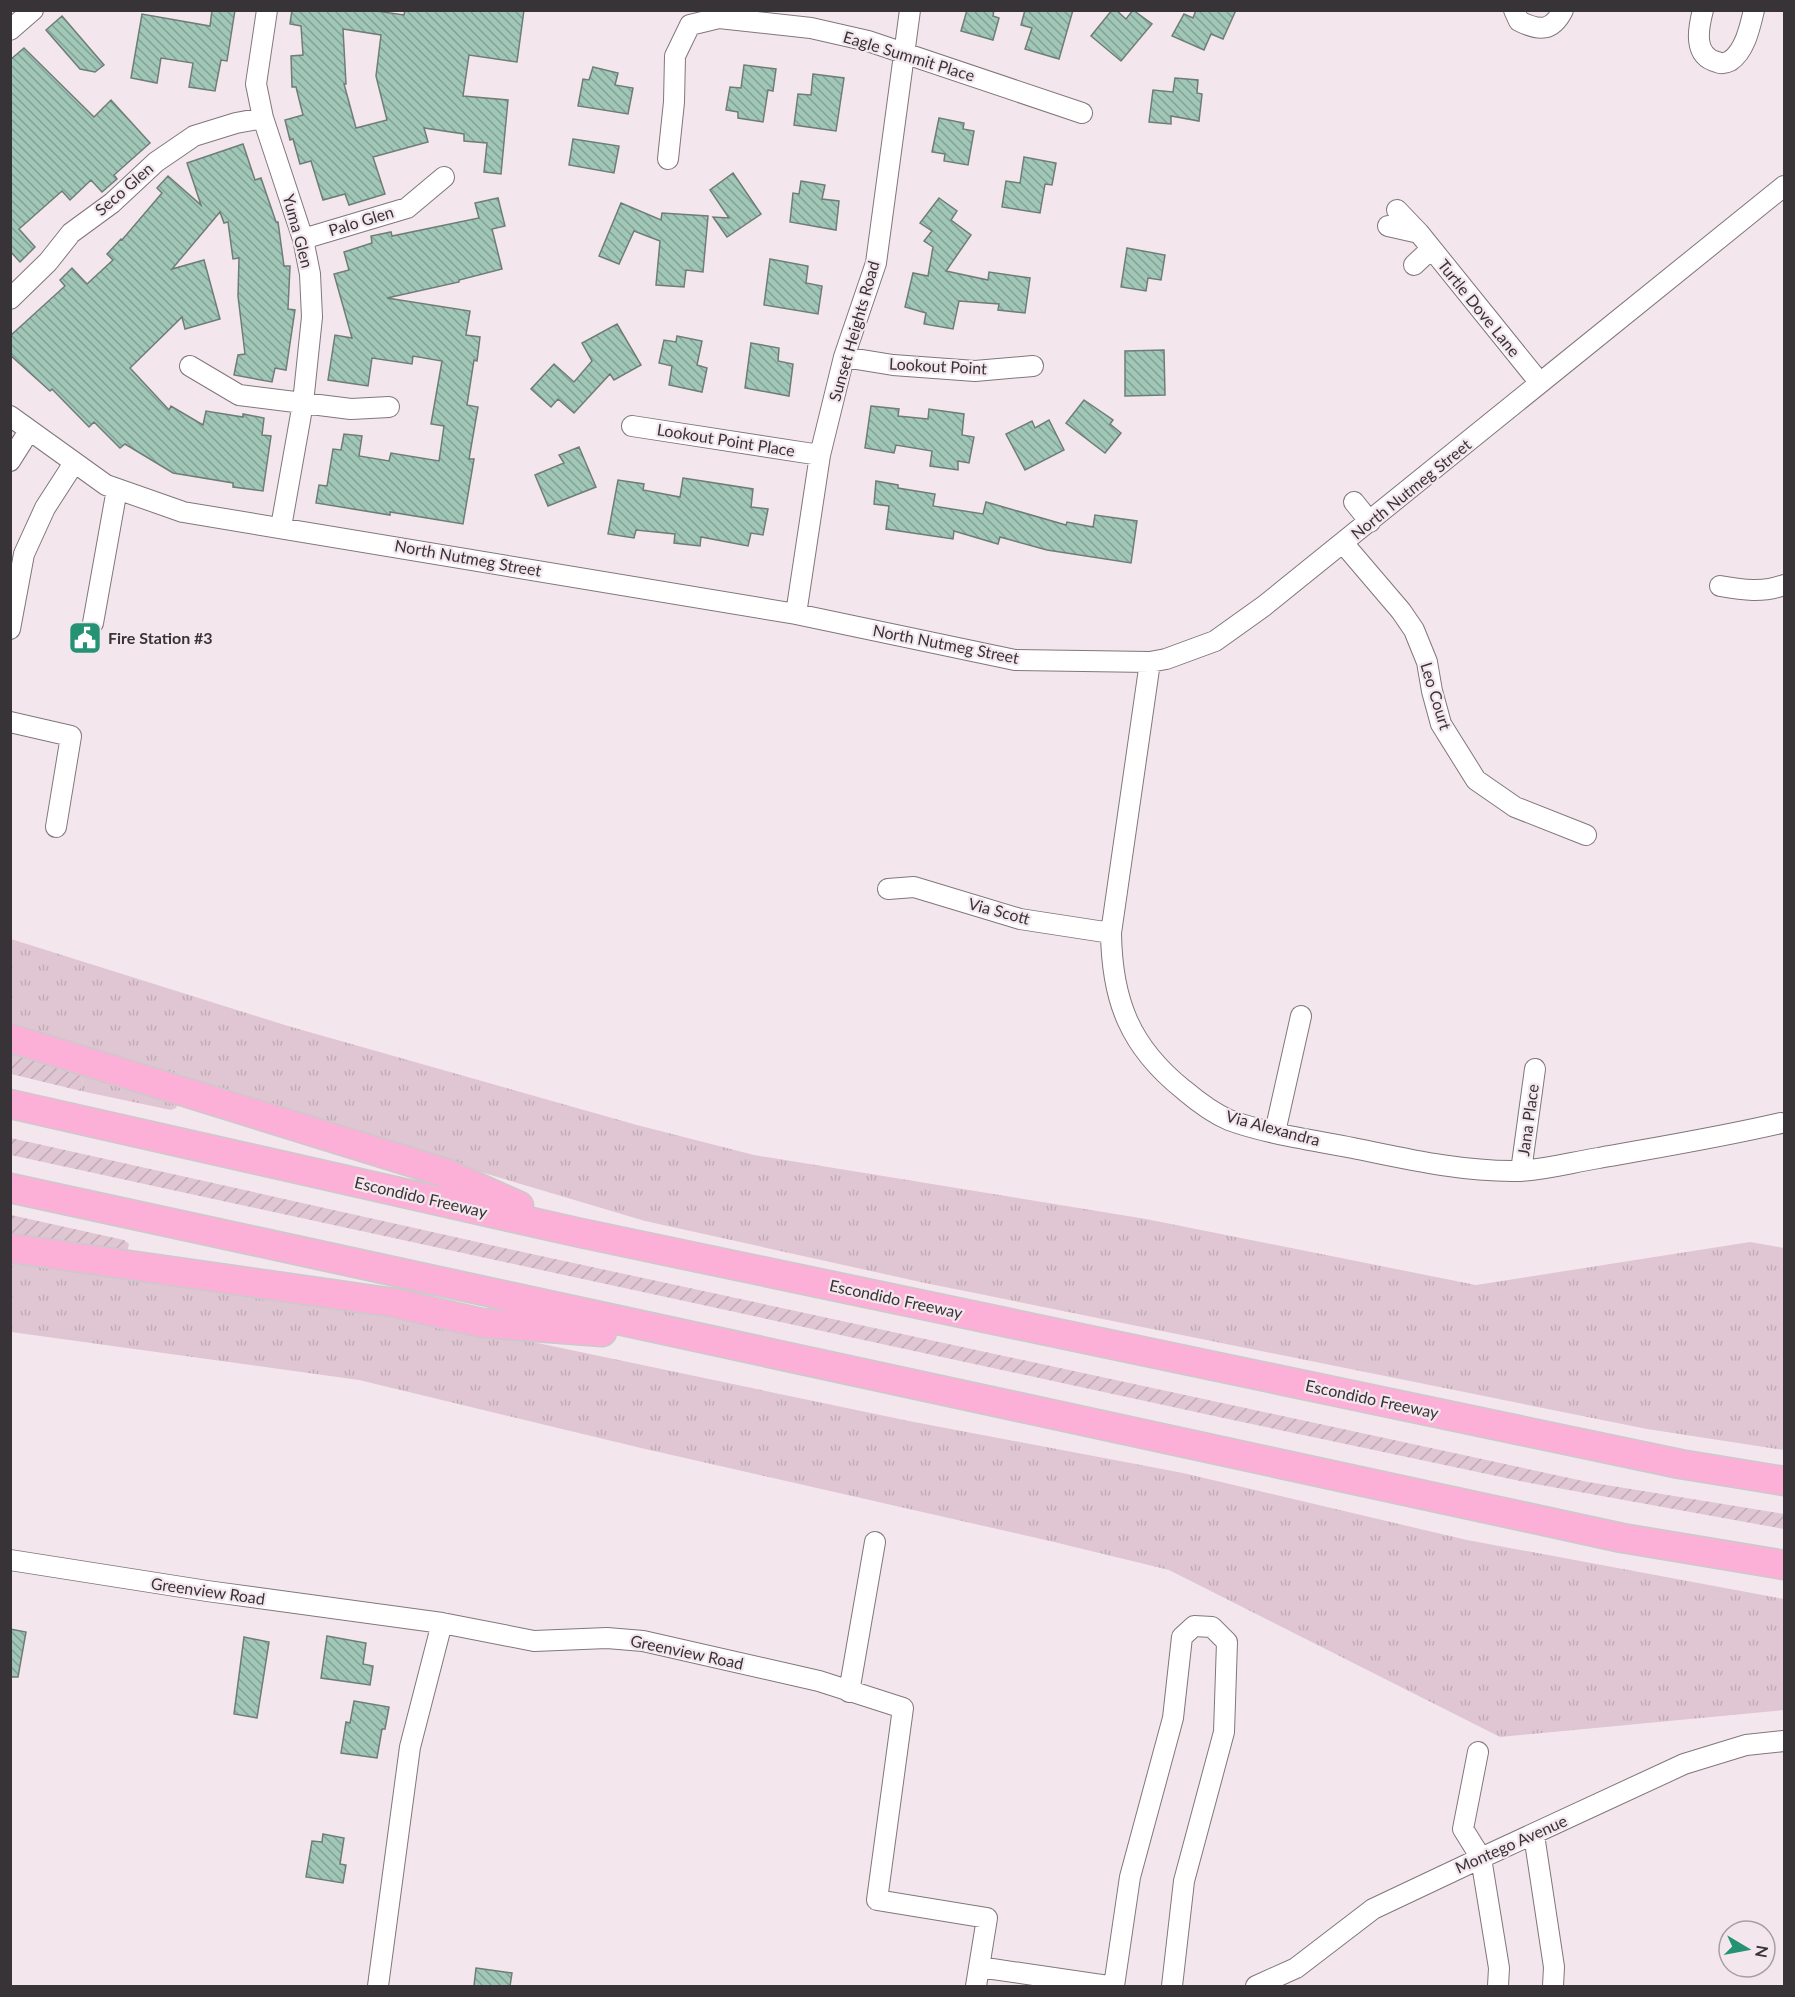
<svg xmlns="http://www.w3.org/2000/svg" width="1795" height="1997" font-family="Lato,sans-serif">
<defs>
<pattern id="grass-tufts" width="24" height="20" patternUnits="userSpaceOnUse" patternTransform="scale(1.5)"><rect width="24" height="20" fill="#e0c6d2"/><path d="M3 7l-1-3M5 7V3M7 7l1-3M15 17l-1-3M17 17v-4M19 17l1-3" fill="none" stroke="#c1abb5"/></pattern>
<pattern id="garden-furrows" width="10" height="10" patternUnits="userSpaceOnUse" patternTransform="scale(1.5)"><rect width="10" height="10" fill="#e0c6d2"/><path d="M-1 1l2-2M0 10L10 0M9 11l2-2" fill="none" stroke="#c1abb5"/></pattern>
<pattern id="building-back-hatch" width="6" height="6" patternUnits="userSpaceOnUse" patternTransform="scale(1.5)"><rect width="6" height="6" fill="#a0c7b7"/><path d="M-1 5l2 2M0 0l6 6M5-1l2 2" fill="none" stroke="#83a296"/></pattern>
</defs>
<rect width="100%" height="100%" fill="#f3e7ed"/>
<path fill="url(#grass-tufts)" d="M11,939L288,1026L637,1125L754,1155L1146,1219L1476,1285L1750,1242L1784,1248V1450L1647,1429L925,1283L645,1221L292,1116L11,1022Z
M84,1071L178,1103L176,1108L171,1110L81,1091Z
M10,1263L401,1319L528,1341L909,1421L1183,1473L1467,1540L1784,1599V1710L1500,1737L1169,1570L1054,1542L641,1448L359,1380L11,1332Z"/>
<path fill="url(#garden-furrows)" d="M11,1048L84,1071L81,1091L11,1074Z
M11,1138L518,1251L1588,1482L1784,1514V1529L1530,1483L1228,1419L11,1155Z
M11,1215L124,1240L129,1244L127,1253L11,1239Z"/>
<path fill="url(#building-back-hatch)" stroke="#707c77" stroke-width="1.5" fill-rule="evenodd" d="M212,10H235L227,61L221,60L215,91L189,87L193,63L161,58L157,83L131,78L142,14L210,26Z
M292,10H369L404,15L405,10H524L517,62L469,55L463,96L508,100L501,174L484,172L487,143L464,141V134L424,128L428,142L373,157L385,194L349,205L345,194L323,200L311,161L300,164L293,139L290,140L285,120L303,115L296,87H292L291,56L303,55L301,26L290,24ZM343,29L381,35L376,76L387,120L356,128L344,84H346Z
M967,10H994L993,16L999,18L993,40L961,31Z
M1025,10H1073L1059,59L1025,49L1032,28L1021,25Z
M1112,10H1116L1126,19L1133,10L1152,24L1121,61L1091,36Z
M1196,10H1236L1223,39L1211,34L1204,50L1172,36L1184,14L1193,18Z
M62,16L104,65L95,72L80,69L46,30Z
M24,48L94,117L111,100L150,143L114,175L117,179L102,192L91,180L70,200L62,191L19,229L35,247L20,262L10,251V60Z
M744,65L776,69L773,91L768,90L763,122L738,118V112L726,110L730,87L741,88Z
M593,67L618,73L615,85L633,88L628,114L578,106L583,79L589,80Z
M813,74L844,78L836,131L794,125L798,94L811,95Z
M1175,78L1198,80L1197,93L1202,94L1199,121L1171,116V124L1149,122L1153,90L1173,92Z
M939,118L964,123L963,129L974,131L968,165L944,161L945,154L932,152Z
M573,139L619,146L614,173L569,165Z
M243,144L255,180L261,178L276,222H278L284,266H290L288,309L295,310L286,370L275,368L272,382L234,375L238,355L245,354L238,296L239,258L233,259L228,222L224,223L220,212L172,269L204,260L220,319L185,329L182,317L130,368L169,410L171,406L203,425L206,411L243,417V414L264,418L262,435L271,436L263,491L233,487V483L173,473L125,444L120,448L94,422L89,427L52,389L50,391L10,355V336L65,286L60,280L72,268L87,284L113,260L107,254L121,239L122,240L162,193L157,188L168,176L201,205L187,163Z
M1024,157L1056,163L1052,185L1045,184L1040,213L1002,207L1006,181L1020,183Z
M733,173L761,214L727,237L713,217L729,218L710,190Z
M801,181L825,185L822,199L839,201L836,230L790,222L793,193L799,194Z
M498,198L505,226L492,229L502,269L459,280V282L387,298L470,311L466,335L480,337L477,361L474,360L467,405L478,407L469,459H474L463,524L390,512V515L316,503L319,485L327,486L333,449L341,450L344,434L362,436L359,456L389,461L391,453L439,461L444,426L431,424L442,361L413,356L412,364L372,358L368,386L328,380L335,335L352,338L334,274L349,270L344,252L372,243L371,236L391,232L392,236L479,218L475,203Z
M939,198L957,211L951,220L971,235L946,271L988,280L989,272L1030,278L1025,313L998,310L999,304L959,301L953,329L924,324L926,313L905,307L913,273L928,276L933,247L924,241L932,231L920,223Z
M621,203L661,220L662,213L708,216L703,272L686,270L684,287L656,285L660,241L634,231L619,264L599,256Z
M1127,248L1165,255L1161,280L1148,278L1146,291L1121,287Z
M770,259L808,266L806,283L822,286L818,314L764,305Z
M617,324L641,365L614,380L610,374L574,413L558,399L551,407L531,389L554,364L574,382L592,361L582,343Z
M677,336L702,341L697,365L707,368L702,392L669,385L672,366L659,363L664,340L676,342Z
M751,343L779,348L778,361L793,364L789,396L745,388Z
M1164,350L1165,395L1125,396V351Z
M1084,400L1113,420L1110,424L1121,433L1105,453L1066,423Z
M871,406L899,409L898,416L928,419L929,409L964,414L962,435L974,437L969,463L958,461V470L930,466L932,451L896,445L894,453L865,448Z
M1049,420L1064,450L1025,470L1006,434L1032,421L1035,428Z
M579,447L596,487L548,506L535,475L564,463L559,455Z
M683,478L753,489L751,507L768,509L763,535L751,533L748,546L701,537L700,546L674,543L675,534L636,530L634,538L608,534L618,480L644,484L643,490L680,497Z
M876,481L898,485V488L935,494L933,506L983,514L986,502L1066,525L1067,522L1093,527L1095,515L1137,521L1131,563L1047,550L1000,537L998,544L954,531L953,539L886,529L889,506L874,504Z
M10,1629L26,1632L18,1677H10Z
M327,1636L366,1643L363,1664L373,1666L370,1685L321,1678Z
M244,1637L269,1642L257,1718L234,1714Z
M354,1701L389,1707L385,1729H382L377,1758L341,1753L346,1722L350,1723Z
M323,1834L344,1838L340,1864L346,1865L343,1883L306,1877L312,1841L322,1842Z
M476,1968L512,1973L510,1986H474Z"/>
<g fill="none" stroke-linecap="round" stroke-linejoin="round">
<defs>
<path id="minor" d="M267,10L256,84L263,118L303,239L310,274L312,317L303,403L281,527
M1514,10L1519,21C1539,31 1552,32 1563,10
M1703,10C1698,29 1693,56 1717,62C1721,64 1726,63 1730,61C1745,51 1750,27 1754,10
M10,30L33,10
M668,159L674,102L675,56L690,25L719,18L811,28L868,41L1082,113
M1397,210L1419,233L1540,383
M1388,226L1419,233
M303,239L407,208L444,177
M1414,265L1431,249
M10,299L48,262L71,233L112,203L156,162L194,136L236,123L263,118
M844,357L893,365L975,371L1033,366
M190,366L239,395L351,409L389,407
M10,416L106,485L183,512L796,614L1015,660L1150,662L1166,659L1215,641L1264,606L1784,186
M632,426L820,455
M10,461L29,431
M1354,502L1370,522
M1343,543L1401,611L1414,630L1427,662L1432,691L1441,724L1476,780L1515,807L1586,835
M1720,586C1743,590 1763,593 1784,585
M796,614L820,455L844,357L876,263L910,10
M93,623L117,489
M10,629L24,554L45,508L74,463
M1150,662L1111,933C1112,1001 1130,1047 1184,1090C1197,1101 1213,1113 1229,1120C1267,1134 1313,1140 1353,1148C1407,1159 1462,1172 1518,1171C1545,1170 1573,1162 1599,1158C1660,1147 1721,1137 1781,1123
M10,722L71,736L56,827
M888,889L914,887L1020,919L1111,933
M1275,1132L1301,1016
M1521,1171L1535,1069
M10,1560L207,1591L442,1623L534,1641L607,1638L643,1641L819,1681L903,1708L877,1900L987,1918L976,1986
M849,1692L875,1542
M1478,1752L1463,1829L1481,1858L1499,1968L1498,1986
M1534,1835L1554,1967L1553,1986
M979,1967L1108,1986
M378,1986L410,1747L442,1623
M1114,1986L1130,1877L1173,1718L1182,1637L1194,1626L1212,1627L1227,1642L1224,1732L1184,1881L1172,1986
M1256,1986L1296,1968L1373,1909L1481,1858L1684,1764L1746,1745L1784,1741"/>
<path id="highway" d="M10,1038L443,1172L519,1206
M10,1104L576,1232L1680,1464L1784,1481
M10,1188L1622,1538L1784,1565
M10,1248L395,1303L482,1323L602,1332"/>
</defs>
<use href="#minor" stroke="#81767b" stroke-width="22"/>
<use href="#highway" stroke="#cbcacb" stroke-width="31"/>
<use href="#minor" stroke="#fff" stroke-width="20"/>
<use href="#highway" stroke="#fcb0d7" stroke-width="28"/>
</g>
<defs>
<symbol id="civic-square" viewBox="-11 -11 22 22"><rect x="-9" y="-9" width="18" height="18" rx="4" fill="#259373" stroke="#f3e7ed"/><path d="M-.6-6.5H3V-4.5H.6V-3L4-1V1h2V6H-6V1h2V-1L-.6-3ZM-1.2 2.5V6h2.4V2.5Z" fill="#fff"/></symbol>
</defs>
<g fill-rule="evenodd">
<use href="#civic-square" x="66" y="619" width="38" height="38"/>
</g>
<g text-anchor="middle" stroke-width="4.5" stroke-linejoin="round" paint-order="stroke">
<g font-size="16" fill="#383336" stroke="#f3e7ed">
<text transform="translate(909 56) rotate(17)" y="6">Eagle Summit Place</text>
<text transform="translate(124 189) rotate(-41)" y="6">Seco Glen</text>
<text transform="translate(361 221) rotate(-17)" y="6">Palo Glen</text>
<text transform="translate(298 231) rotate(75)" y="6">Yuma Glen</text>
<text transform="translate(1479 308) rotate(51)" y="6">Turtle Dove Lane</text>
<text transform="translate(854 331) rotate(-74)" y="6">Sunset Heights Road</text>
<text transform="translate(938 366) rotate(3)" y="6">Lookout Point</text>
<text transform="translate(726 440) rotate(9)" y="6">Lookout Point Place</text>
<text transform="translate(1411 489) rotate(-39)" y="6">North Nutmeg Street</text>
<text transform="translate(468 558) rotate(10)" y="6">North Nutmeg Street</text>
<text transform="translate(946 644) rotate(11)" y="6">North Nutmeg Street</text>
<text transform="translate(1436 696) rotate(73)" y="6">Leo Court</text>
<text transform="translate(999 911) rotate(15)" y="6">Via Scott</text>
<text transform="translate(1528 1120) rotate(-82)" y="6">Jana Place</text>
<text transform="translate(1273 1128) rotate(15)" y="6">Via Alexandra</text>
<text transform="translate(421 1197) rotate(13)" y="6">Escondido Freeway</text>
<text transform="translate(896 1299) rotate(12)" y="6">Escondido Freeway</text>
<text transform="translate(1372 1399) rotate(12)" y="6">Escondido Freeway</text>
<text transform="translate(208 1591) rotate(8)" y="6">Greenview Road</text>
<text transform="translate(687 1652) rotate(12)" y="6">Greenview Road</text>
<text transform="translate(1511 1844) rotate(-24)" y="6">Montego Avenue</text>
</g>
<g font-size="16" font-weight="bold" fill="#383336" stroke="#f3e7ed" text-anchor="start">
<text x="108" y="644">Fire Station #3</text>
</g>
</g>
<rect width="1795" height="1997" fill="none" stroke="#383336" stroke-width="24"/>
<g transform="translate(1747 1949) rotate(100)"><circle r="28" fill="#f3e7ed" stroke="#a89fa4" stroke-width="1.5"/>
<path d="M0-4.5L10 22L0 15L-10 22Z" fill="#259373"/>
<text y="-9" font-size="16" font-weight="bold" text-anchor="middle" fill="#383336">N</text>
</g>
</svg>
